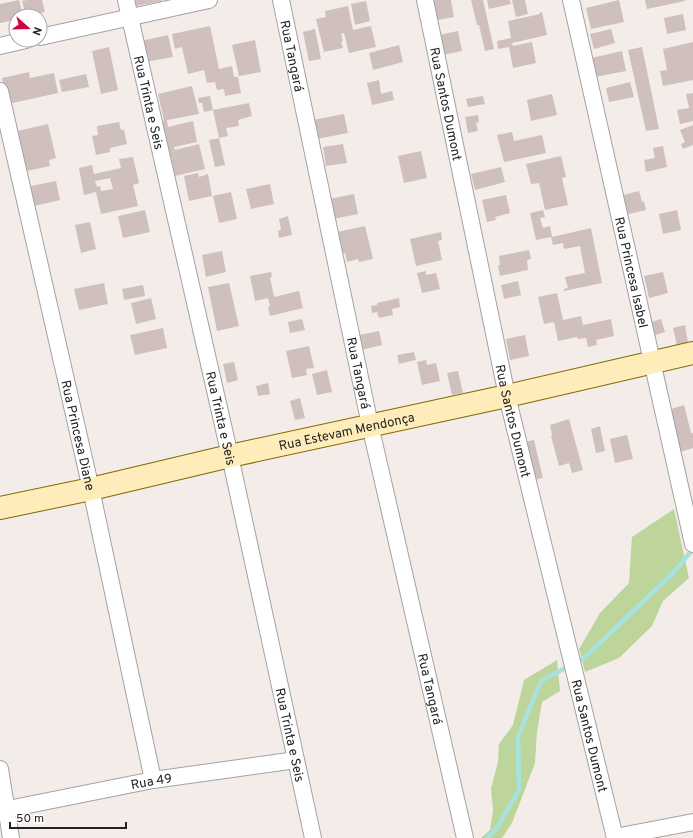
<svg xmlns="http://www.w3.org/2000/svg" width="693" height="838" font-family="Overpass,sans-serif">
<rect width="100%" height="100%" fill="#f3ece8"/>
<path fill="#bdd59a" d="M674,509L689,578L663,601L652,626L619,658L585,672L579,649L600,613L629,583L632,537Z
M557,660L560,691L542,702L537,732L535,763L512,823L502,838H481L490,830L493,811L491,788L498,762L499,744L513,725L524,680Z"/>
<g fill="none" stroke-linecap="round" stroke-linejoin="round">
<path stroke="#a6e3de" stroke-width="4.5" d="M487,838L496,829L519,790L518,737L541,681L584,658L672,574L693,549"/>
</g>
<path fill="#cfc0be" fill-rule="evenodd" d="M19,0L23,16H16V20L0,23V4Z
M27,0H42L45,12L26,16L22,1Z
M133,0H161L162,1L135,6Z
M428,0H451L454,17L432,21Z
M471,0H483L494,49L485,51L479,25H477Z
M487,0H510L511,4L489,9Z
M512,0H525L528,14L516,17Z
M619,0L624,22L591,29L586,8Z
M645,0H685V1L647,9Z
M366,1L370,21L355,25L351,4Z
M348,6L353,30L371,26L376,47L349,53L344,33L341,34L343,41L341,42L343,48L324,52L316,19L326,17L325,11Z
M540,12H542L547,35L512,43L513,46L532,42L536,63L513,68L509,47L498,49L497,41L511,38L508,21L540,14Z
M683,14L686,30L667,34L664,18Z
M210,26L219,69L232,66L234,77H238L241,93L225,96L224,89L217,90L215,82L207,83L204,70L188,74L182,47L175,49L172,34Z
M315,29L321,59L309,61L303,32Z
M611,29L615,43L594,49L590,34Z
M458,31L462,51L443,55L439,35Z
M168,35L173,57L145,62L141,41Z
M255,40L261,72L239,76L232,45Z
M693,42V80L663,86L660,71L667,70L663,49Z
M399,45L403,62L373,70L369,53Z
M109,47L118,90L101,94L92,51Z
M642,47L659,129L646,131L628,50Z
M622,51L626,71L595,77L591,58Z
M29,72L30,78L54,73L58,93L8,104L2,78Z
M86,74L89,87L62,92L59,80Z
M379,80L381,94L392,91L394,100L372,105L367,83Z
M630,82L634,97L609,102L606,88Z
M192,86L199,114L167,120L168,127L193,121L197,142L174,147L175,150L199,144L205,169L175,176L171,157L166,158L159,122L164,121L158,94Z
M693,93V121L680,124L677,110L689,108L686,94Z
M552,94L557,115L531,121L527,100Z
M210,96L213,110L204,112L202,103H199L198,98Z
M483,96L485,104L468,107L466,99Z
M249,103L252,116L238,120L239,126L226,128L228,136L219,138L213,110Z
M344,114L348,133L316,139L313,120Z
M478,115L479,122L476,123L478,131L468,133L465,117Z
M119,122L121,130H124L127,144L110,148V152L96,155L92,136L98,135L97,126Z
M48,124L56,158L49,160L50,166L22,172L13,132Z
M693,125V145L683,149L681,144L685,142L680,130Z
M512,132L514,141L542,135L546,153L504,162L497,135Z
M219,138L225,165L215,167L209,140Z
M343,144L347,163L326,166L323,147Z
M663,146L667,167L646,172L644,160L655,158L653,148Z
M421,151L427,178L404,183L398,156Z
M561,156L566,177L562,178L568,205L545,210L539,183L531,184L526,164Z
M133,157L139,183L133,185L138,206L101,214L96,192L84,195L79,168L92,165L94,174L121,168L119,159ZM110,178L113,189L101,191L100,186L97,187L95,181Z
M501,167L505,182L475,190L471,174Z
M198,173L199,177L208,174L212,196L189,201L184,176Z
M56,181L60,200L30,207L26,187Z
M270,184L274,204L251,209L246,189Z
M639,191L642,202L644,201L646,210L625,215L620,196Z
M231,192L237,219L219,223L213,196Z
M354,194L358,214L328,220L324,200Z
M506,195L510,213L495,217L496,220L487,222L482,200Z
M145,210L150,232L123,238L118,216Z
M543,210L545,217L540,218L543,228L550,226L552,237L591,228L602,283L564,291V289L568,288L565,277L585,273L580,246L564,249L563,243L553,245L551,237L536,240L530,213Z
M677,210L681,230L663,234L659,214Z
M288,216L292,235L279,238L278,231L281,230L279,219Z
M90,222L96,249L81,253L75,225Z
M365,226L373,259L359,262L358,259L347,262L345,253H342L337,232Z
M441,232L442,240L438,241L442,260L416,266L410,239Z
M529,250L531,259L527,260L528,270L500,276L498,265H500L499,256Z
M222,251L226,272L206,277L202,255Z
M426,271V275L436,273L440,289L422,293L417,273Z
M271,272L272,277H270L274,297L299,291L303,308L270,316L268,307L270,306L268,298L255,301L250,276Z
M663,272L668,293L649,298L644,276Z
M518,281L521,295L504,299L501,285Z
M104,283L108,304L79,310L74,289Z
M229,283L239,326L217,331L208,287Z
M143,285L145,296L124,300L122,289Z
M557,293L563,320L581,316L583,325L611,319L614,336L596,340L597,345L588,347L586,338L578,339L577,337L558,341L554,322L544,324L538,297Z
M151,298L156,319L136,324L131,303Z
M399,298L400,307L392,309L393,315L379,318L377,312L372,313L371,306L377,305V303Z
M302,319L305,330L290,333L288,322Z
M661,319L665,332L652,336L648,323Z
M685,325L689,348L678,350L673,328Z
M163,328L167,348L135,355L130,335Z
M379,331L382,345L357,351L354,336Z
M525,335L529,356L510,360L506,339Z
M309,346L314,368L306,369L307,375L292,378L286,351Z
M414,352L416,360L399,364L397,355Z
M426,360L427,365L436,363L440,381L422,385L417,362Z
M234,362L238,380L227,383L223,364Z
M327,370L332,392L317,395L312,374Z
M458,371L463,393L452,395L447,373Z
M268,383L270,394L258,396L256,386Z
M300,398L305,418L295,420L290,401Z
M684,405L691,433H693V448L680,452L668,410Z
M569,419L583,470L572,473L569,463L559,466L551,436L552,435L550,425Z
M600,426L605,451L596,453L591,429Z
M627,435L633,459L615,463L610,439Z
M534,440L543,478L533,480L524,442Z"/>
<g fill="none" stroke-linecap="round" stroke-linejoin="round">
<defs>
<g id="street">
<path id="s1" d="M126,0L230,456L313,838"/>
<path id="s2" d="M281,0L370,425L465,838"/>
<path id="s3" d="M425,0L507,396L615,838"/>
<path id="s4" d="M571,0L693,544"/>
<path d="M40,37L209,0"/>
<path d="M0,46L26,40"/>
<path id="s5" d="M0,91L91,489L153,780"/>
<path d="M0,769L11,838"/>
<path id="s6" d="M8,809L153,780L296,760"/>
<path d="M615,837L693,822"/>
</g>
<g id="secondary">
<path id="s7" d="M0,508L91,489L230,456L507,396L693,353"/>
</g>
</defs>
<use href="#street" stroke="#a3a3a3" stroke-width="18"/>
<use href="#secondary" stroke="#826900" stroke-width="24"/>
<use href="#street" stroke="#fff" stroke-width="16"/>
<use href="#secondary" stroke="#feedba" stroke-width="22"/>
</g>
<g text-anchor="middle" stroke-width="3" stroke-linejoin="round" paint-order="stroke">
<g font-size="13" fill="#222" stroke="#fff">
<text dy="5" stroke="none"><textPath href="#s2" startOffset="57">Rua Tangará</textPath></text>
<text dy="5" stroke="none"><textPath href="#s1" startOffset="105">Rua Trinta e Seis</textPath></text>
<text dy="5" stroke="none"><textPath href="#s3" startOffset="106">Rua Santos Dumont</textPath></text>
<text dy="5" stroke="none"><textPath href="#s4" startOffset="279">Rua Princesa Isabel</textPath></text>
<text dy="5" stroke="none"><textPath href="#s2" startOffset="381">Rua Tangará</textPath></text>
<text dy="5" stroke="none"><textPath href="#s1" startOffset="429">Rua Trinta e Seis</textPath></text>
<text dy="5" stroke="none"><textPath href="#s3" startOffset="430">Rua Santos Dumont</textPath></text>
<text dy="5" stroke="none"><textPath href="#s7" startOffset="355">Rua Estevam Mendonça</textPath></text>
<text dy="5" stroke="none"><textPath href="#s5" startOffset="353">Rua Princesa Diane</textPath></text>
<text dy="5" stroke="none"><textPath href="#s2" startOffset="705">Rua Tangará</textPath></text>
<text dy="5" stroke="none"><textPath href="#s1" startOffset="753">Rua Trinta e Seis</textPath></text>
<text dy="5" stroke="none"><textPath href="#s3" startOffset="754">Rua Santos Dumont</textPath></text>
<text dy="5" stroke="none"><textPath href="#s6" startOffset="146">Rua 49</textPath></text>
</g>
</g>
<g transform="translate(28 28) rotate(110)"><circle r="19" fill="#ffffff" stroke="#a7a7a7"/>
<path d="M0-3L7 15L0 10L-7 15Z" fill="#d40040"/>
<text y="-6" font-size="11" font-weight="bold" text-anchor="middle" fill="#222222">N</text>
</g>
<path d="M10 822v6h116v-6" fill="none" stroke="#222222" stroke-width="2"/>
<text x="16" y="822" font-size="12" fill="#222222" stroke="#ffffff" stroke-width="3" paint-order="stroke">50 m</text>
</svg>
